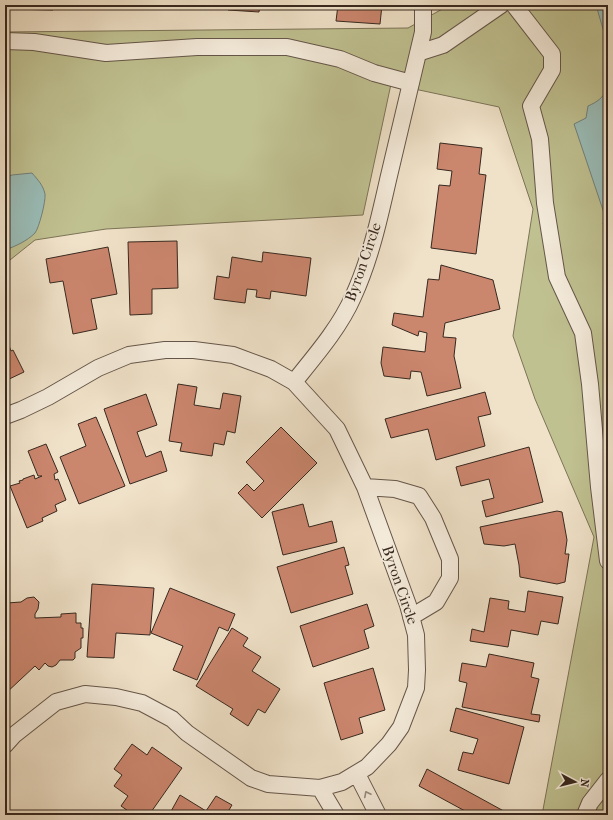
<svg xmlns="http://www.w3.org/2000/svg" width="613" height="820" font-family="'IM FELL French Canon',serif">
<rect width="100%" height="100%" fill="#f0e2c9"/>
<filter id="stains"><feTurbulence type="fractalNoise" baseFrequency=".005" numOctaves="4"/><feColorMatrix values="0 0 0 0 .2 0 0 0 0 .09 0 0 0 0 .02 0 0 0 .5 -.17"/></filter>
<radialGradient id="worn" r=".72"><stop offset=".6" stop-color="#630" stop-opacity="0"/><stop offset="1" stop-color="#630" stop-opacity=".3"/></radialGradient>
<path fill="#c0c191" stroke="#7c7458" d="M447,5H608V815H542L594,537L535,399L513,336L533,209L499,107L391,84L363,215L106,229L35,240L5,264V32L408,28L446,7Z"/>
<path fill="#9abdb8" stroke="#72817b" d="M596,5H608V46Z
M608,88V237L603,223L605,221V216L574,124L586,118L588,106C597,102 603,98 608,88Z
M32,173C38,180 43,185 45,194C46,201 39,228 35,233C27,241 16,246 5,250V178L12,175Z"/>
<path fill="#cb866e" stroke="#37281f" d="M8,5H53V10L8,9Z
M94,5H137V9L94,6Z
M229,5H260L259,12L228,10Z
M338,5H382L380,24L336,21Z
M440,143L482,148L479,174L486,175L476,254L431,248L439,185L450,186L452,171L437,169Z
M177,241L178,288L152,289V314L130,315L128,242Z
M108,247L117,294L91,299L97,329L73,334L63,281L50,283L46,259Z
M263,252L311,258L306,296L271,291L270,299L256,297L257,290L247,289L245,303L214,299L217,276L229,278L232,257L262,262Z
M441,265L493,280L500,309L445,323L443,337L456,338L454,356L461,388L427,396L421,372L411,371L410,379L384,376L381,363L383,347L425,352L427,333L419,331L418,336L392,325L394,313L423,317L428,279L439,280Z
M5,335L11,351L13,350L24,372L5,381Z
M178,384L197,387L194,405L220,409L223,393L241,396L235,433L227,431L224,445L214,443L212,456L180,451L182,443L169,441Z
M485,392L491,414L478,417L485,446L436,460L428,429L391,438L385,419Z
M146,394L157,425L137,432L146,457L161,451L167,471L130,484L104,409Z
M96,417L125,486L79,504L60,457L86,446L78,424Z
M281,427L317,463L262,518L238,493L247,484L254,491L264,481L246,462Z
M46,444L58,472L54,474L55,480L58,479L66,500L55,505L57,511L42,518L43,521L27,528L10,486L20,483L19,481L23,480V479L34,475L35,479L42,476H38L28,451Z
M529,447L543,502L486,517L482,501L494,498L489,479L461,486L456,467Z
M303,504L309,527L332,521L337,542L283,555L272,512Z
M557,511L562,512L567,540L565,554H569L565,582L557,584L520,577L519,565L515,544L504,546L484,544L480,527Z
M5,513L9,534H5Z
M344,547L349,565L345,566L353,594L291,613L277,567Z
M92,584L154,588L150,635L116,633L114,658L87,657Z
M170,588L235,614L228,631L219,627L197,680L173,670L183,646L151,633Z
M528,591L563,597L558,624L541,621L538,635L511,630L508,647L470,641L472,629L484,632L490,598L509,601L508,609L525,612Z
M34,597L39,602L38,609L35,614V618L61,617V614L76,613V623H81V628H83V638H81V648L75,652V658L73,660H60L56,665L52,667L48,666L45,663L39,670L35,666L5,694V665L8,662L5,658V605L7,603L21,602L27,598Z
M367,604L374,626L364,630L369,648L313,667L300,626Z
M232,628L248,638L243,646L261,657L252,671L280,689L265,713L258,709L248,726L230,714L233,709L196,686Z
M489,654L534,663L531,677L539,679L531,714L540,715L539,722L462,707L467,683L459,681L462,663L486,667Z
M373,668L385,710L359,718L363,733L341,740L324,683Z
M456,708L524,727L509,784L458,770L463,752L473,754L478,739L450,731Z
M132,744L147,755L152,747L182,768L149,815H134L121,806L128,796L114,786L122,775L114,769Z
M427,769L511,815H462L465,811L419,786Z
M180,795L206,811L216,796L232,805L226,815H169Z"/>
<g fill="none" stroke-linecap="round" stroke-linejoin="round">
<defs>
<path id="minor" d="M514,5L552,54V70L531,106L540,139L545,203L557,277L583,333L590,384L599,487L608,561
M5,41L34,42L106,53L197,47H287L340,59L374,73L411,83
M418,53L443,45L501,5
M294,382C315,356 340,327 353,297C370,260 379,220 388,180C400,131 411,81 423,32V5
M5,416L21,410L48,397L98,368L129,355L165,350H194L233,355L271,369L294,382L337,429L365,487L408,605L416,635L417,670L416,688L401,727L389,744L367,767L342,782L320,788L268,784L251,778L187,733L172,719L142,703L116,697L85,694L56,702L14,735L5,745
M365,487L395,489L419,496L433,518L450,559V578L436,602L411,617
M357,774L378,815
M320,788L336,815
M585,815L590,803L608,780"/>
</defs>
<use href="#minor" stroke="#65564a" stroke-width="18"/>
<use href="#minor" stroke="#f5ecdc" stroke-width="16"/>
</g>
<defs><path id="oneway-chevron" d="M-2-3.5L2.5 0L-2 3.5" fill="none" stroke-width="1.6" stroke-linecap="round" stroke-linejoin="round"/></defs>
<use stroke="#968a7e" href="#oneway-chevron" transform="translate(367 794) rotate(-117)"/>
<g text-anchor="middle" stroke-width="3.5" stroke-linejoin="round" paint-order="stroke">
<g font-size="15" fill="#37281f" stroke="#f5ecdc">
<text transform="translate(363 262) rotate(-71)" y="5">Byron Circle</text>
<text transform="translate(400 585) rotate(71)" y="5">Byron Circle</text>
</g>
</g>
<rect width="613" height="820" fill="none" stroke="#f0e2c9" stroke-width="20"/>
<rect x="6" y="6" width="601" height="808" fill="none" stroke="#37281f" stroke-width="2"/>
<rect x="10" y="10" width="593" height="800" fill="none" stroke="#37281f"/>
<g transform="translate(575 782) rotate(97)" stroke="#f5ecdc" stroke-width="3" paint-order="stroke">
<path d="M0-3L7 15L0 10L-7 15Z" fill="#37281f"/>
<text y="-6" font-size="11" font-weight="bold" text-anchor="middle" fill="#37281f">N</text>
</g>
<rect width="100%" height="100%" filter="url(#stains)"/>
<rect width="100%" height="100%" fill="url(#worn)"/>
</svg>
